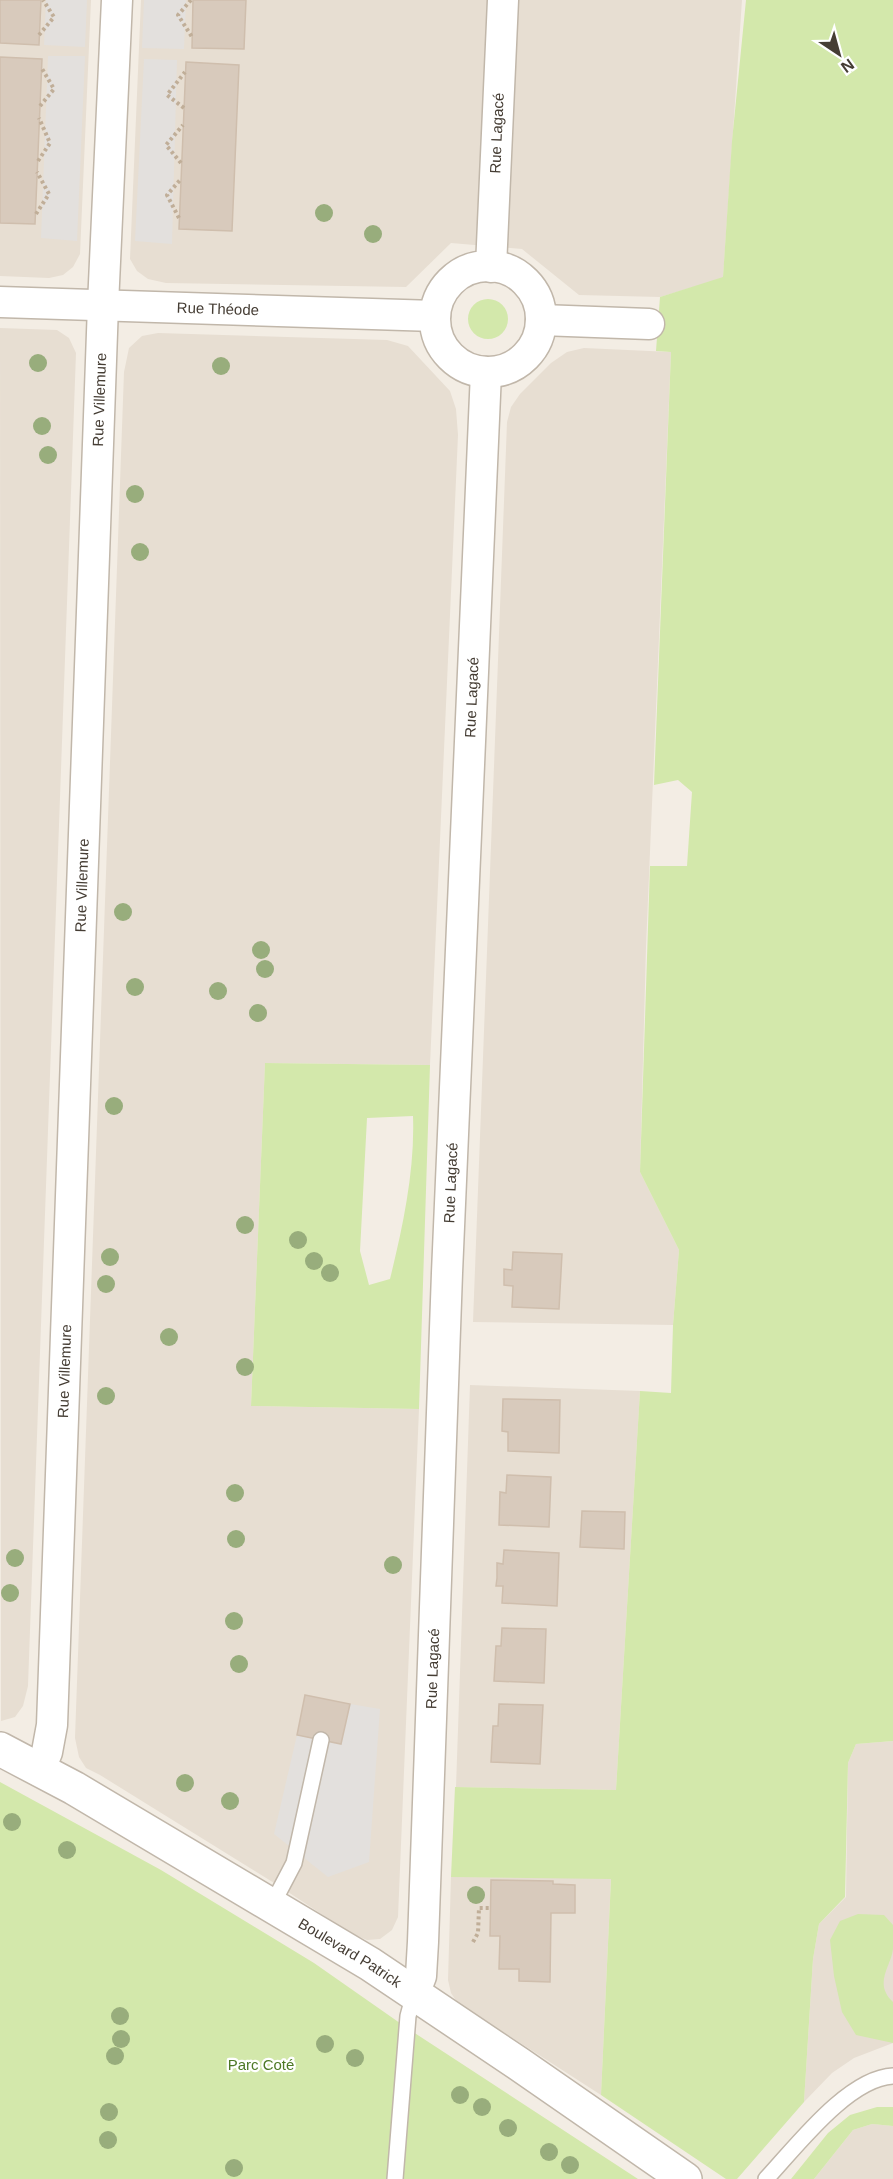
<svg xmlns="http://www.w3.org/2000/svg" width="893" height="2179" font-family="Arial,sans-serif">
<rect width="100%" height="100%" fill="#f3ede4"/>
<path fill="#e7ded2" d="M0,0H91L80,254L73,267L63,275L49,278L0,276Z
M141,0H742L723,278L660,297L579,295L522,249L451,243L406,287L166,283L148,279L137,271L130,259Z
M0,328L57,330L69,338L76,353L28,1686L23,1706L15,1717L1,1721Z
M158,333L387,340L408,346L450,391L456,409L458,435L430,1065L265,1063L251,1406L419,1409L398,1917L392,1930L380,1939L367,1940L350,1933L279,1886L100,1775L86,1768L79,1757L75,1738L124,372L129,348L142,336Z
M584,348L671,352L646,947L640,1172L679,1250L673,1325L473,1322L507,422L511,407L520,394L551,363L567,352Z
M470,1385L640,1391L616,1790L456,1787Z
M893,1741V2043L854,2058L832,2073L804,2102L813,1959L819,1924L846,1897L848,1763L856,1744Z
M451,1877L611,1878L601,2095L457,2002L451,1993L448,1980Z
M872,2124L893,2126V2179H814L853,2130Z"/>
<path fill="#d3e8ab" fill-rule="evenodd" d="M746,0H893V1741L856,1744L848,1763L845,1897L819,1924L813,1959L804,2102L737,2179H726L601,2095L611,1879L451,1877L455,1787L616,1790L640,1391L671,1393L673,1325L679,1250L640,1172L650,866H687L692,792L678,780L654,785L671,352L656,351L660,297L723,277L732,141Z
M468 319a20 20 0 1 1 40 0a20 20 0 1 1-40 0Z
M265,1063L430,1065L419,1409L251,1406ZM413,1116C415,1170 403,1226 390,1279L369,1285L360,1251L367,1118Z
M0,1782L161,1870L314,1963L407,2028L638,2179H0Z
M858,1914L884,1915L893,1925C893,1933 893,1941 893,1949C891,1967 873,1983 893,2002V2043L856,2035L842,2012L834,1976L830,1940L840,1921Z
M877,2107H893V2126L872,2124L853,2130L814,2179H791L828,2133L850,2115Z"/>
<path fill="#e3e0dd" d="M46,0H87L85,47L44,45Z
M144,0H186L184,49L142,48Z
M48,56H85L77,241L41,238Z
M144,59L177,60L172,244L135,241Z
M350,1704L380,1709L369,1862L328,1877L274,1834L297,1735L341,1744Z"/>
<path fill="#d8cabc" stroke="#cfbead" stroke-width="1.5" d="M0,0H41L39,45L0,43Z
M193,0H246L244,49L192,48Z
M0,57L42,59L35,224L0,223Z
M186,62L239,65L232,231L179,229Z
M513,1252L562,1254L559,1309L512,1307L513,1286L504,1285V1269L512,1270Z
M503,1399L560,1400L559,1453L508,1451V1432L502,1431Z
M507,1475L551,1477L549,1527L499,1525L500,1492L506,1493Z
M582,1511L625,1512L624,1549L580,1547Z
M504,1550L559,1553L557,1606L502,1603L503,1586H496L497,1578V1563L503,1564Z
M502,1628L546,1629L544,1683L494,1681L496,1646H501Z
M305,1695L350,1704L341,1744L297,1735Z
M499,1704L543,1705L540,1764L491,1762L493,1726H498Z
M491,1880L553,1881V1884L575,1885V1913H551L550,1982L519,1981V1969H499L500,1936H490Z"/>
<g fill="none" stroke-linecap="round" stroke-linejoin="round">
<defs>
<path id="service" d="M272,1905L294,1863L321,1740
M395,2179L408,2016L414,1994
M766,2179C796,2147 848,2078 893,2076"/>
<g id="minor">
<circle cx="488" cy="319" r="53"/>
<path id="s1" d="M491,267L503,0"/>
<path id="s2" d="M0,302L435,316"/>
<path d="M541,320L649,324"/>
<path id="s3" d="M40,1769L47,1752L52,1725L103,305L117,0"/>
<path id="s4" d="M414,1994L421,1976L423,1942L447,1273L486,372"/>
</g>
<g id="tertiary">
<path id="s5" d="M0,1749L74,1788L370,1964L519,2064L685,2179"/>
</g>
</defs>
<use href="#service" stroke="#c1b7aa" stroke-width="18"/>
<use href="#minor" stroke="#c1b7aa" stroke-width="33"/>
<use href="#tertiary" stroke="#c1b7aa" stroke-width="36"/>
<path stroke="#c0ae98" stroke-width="4" stroke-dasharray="3 3" stroke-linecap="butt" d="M191,0L178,15L192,37
M39,35L54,17L43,0
M40,106L54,89L41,67
M184,108L167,95L185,72
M38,161L50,143L39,118
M181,163L166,145L183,125
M36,214L49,194L37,172
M179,218L167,195L181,179
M473,1942L478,1933L479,1908H490"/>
<use href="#service" stroke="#fff" stroke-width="15"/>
<use href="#minor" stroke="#fff" stroke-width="30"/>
<use href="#tertiary" stroke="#fff" stroke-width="33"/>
</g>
<g fill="#98ad7c">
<circle cx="324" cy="213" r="9"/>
<circle cx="373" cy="234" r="9"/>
<circle cx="38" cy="363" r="9"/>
<circle cx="221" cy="366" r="9"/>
<circle cx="42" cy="426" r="9"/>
<circle cx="48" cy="455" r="9"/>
<circle cx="135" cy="494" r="9"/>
<circle cx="140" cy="552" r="9"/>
<circle cx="123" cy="912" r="9"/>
<circle cx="261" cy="950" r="9"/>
<circle cx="265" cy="969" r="9"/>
<circle cx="135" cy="987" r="9"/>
<circle cx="218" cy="991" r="9"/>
<circle cx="258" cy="1013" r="9"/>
<circle cx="114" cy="1106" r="9"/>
<circle cx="245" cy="1225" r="9"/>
<circle cx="298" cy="1240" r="9"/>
<circle cx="110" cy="1257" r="9"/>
<circle cx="314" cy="1261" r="9"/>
<circle cx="330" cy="1273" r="9"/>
<circle cx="106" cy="1284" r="9"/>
<circle cx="169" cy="1337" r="9"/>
<circle cx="245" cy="1367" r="9"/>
<circle cx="106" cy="1396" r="9"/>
<circle cx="235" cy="1493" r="9"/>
<circle cx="236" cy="1539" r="9"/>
<circle cx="15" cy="1558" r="9"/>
<circle cx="393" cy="1565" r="9"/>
<circle cx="10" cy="1593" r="9"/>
<circle cx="234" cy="1621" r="9"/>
<circle cx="239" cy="1664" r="9"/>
<circle cx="185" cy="1783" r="9"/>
<circle cx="230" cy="1801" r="9"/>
<circle cx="12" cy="1822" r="9"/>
<circle cx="67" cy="1850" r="9"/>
<circle cx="476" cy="1895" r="9"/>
<circle cx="120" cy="2016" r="9"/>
<circle cx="121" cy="2039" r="9"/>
<circle cx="325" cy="2044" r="9"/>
<circle cx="115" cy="2056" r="9"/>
<circle cx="355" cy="2058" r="9"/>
<circle cx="460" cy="2095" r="9"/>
<circle cx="482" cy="2107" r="9"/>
<circle cx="109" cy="2112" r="9"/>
<circle cx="508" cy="2128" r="9"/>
<circle cx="108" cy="2140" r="9"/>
<circle cx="549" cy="2152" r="9"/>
<circle cx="570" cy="2165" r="9"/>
<circle cx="234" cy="2168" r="9"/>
</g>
<g text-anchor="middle" stroke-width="4.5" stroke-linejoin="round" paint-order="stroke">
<g font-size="15" fill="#453d34" stroke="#fff">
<text dy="5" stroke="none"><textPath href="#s1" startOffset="134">Rue Lagacé</textPath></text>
<text dy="5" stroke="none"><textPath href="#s2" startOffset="218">Rue Théode</textPath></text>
<text dy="5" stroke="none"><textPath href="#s3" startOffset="1372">Rue Villemure</textPath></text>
<text dy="5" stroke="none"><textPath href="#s4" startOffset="1299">Rue Lagacé</textPath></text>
<text dy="5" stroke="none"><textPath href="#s3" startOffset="886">Rue Villemure</textPath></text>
<text dy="5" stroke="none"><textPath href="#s4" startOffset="813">Rue Lagacé</textPath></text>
<text dy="5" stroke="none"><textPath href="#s3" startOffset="400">Rue Villemure</textPath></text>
<text dy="5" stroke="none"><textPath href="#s4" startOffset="327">Rue Lagacé</textPath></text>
<text dy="5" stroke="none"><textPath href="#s5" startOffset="405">Boulevard Patrick</textPath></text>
</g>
<g font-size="15" fill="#4d7826" stroke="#fff">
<text x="261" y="2070">Parc Coté</text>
</g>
</g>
<g transform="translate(839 54) rotate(144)" stroke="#ffffff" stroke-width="4.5" paint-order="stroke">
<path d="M0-4.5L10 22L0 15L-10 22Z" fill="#453d34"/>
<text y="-9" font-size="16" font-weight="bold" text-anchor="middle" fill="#453d34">N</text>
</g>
</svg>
